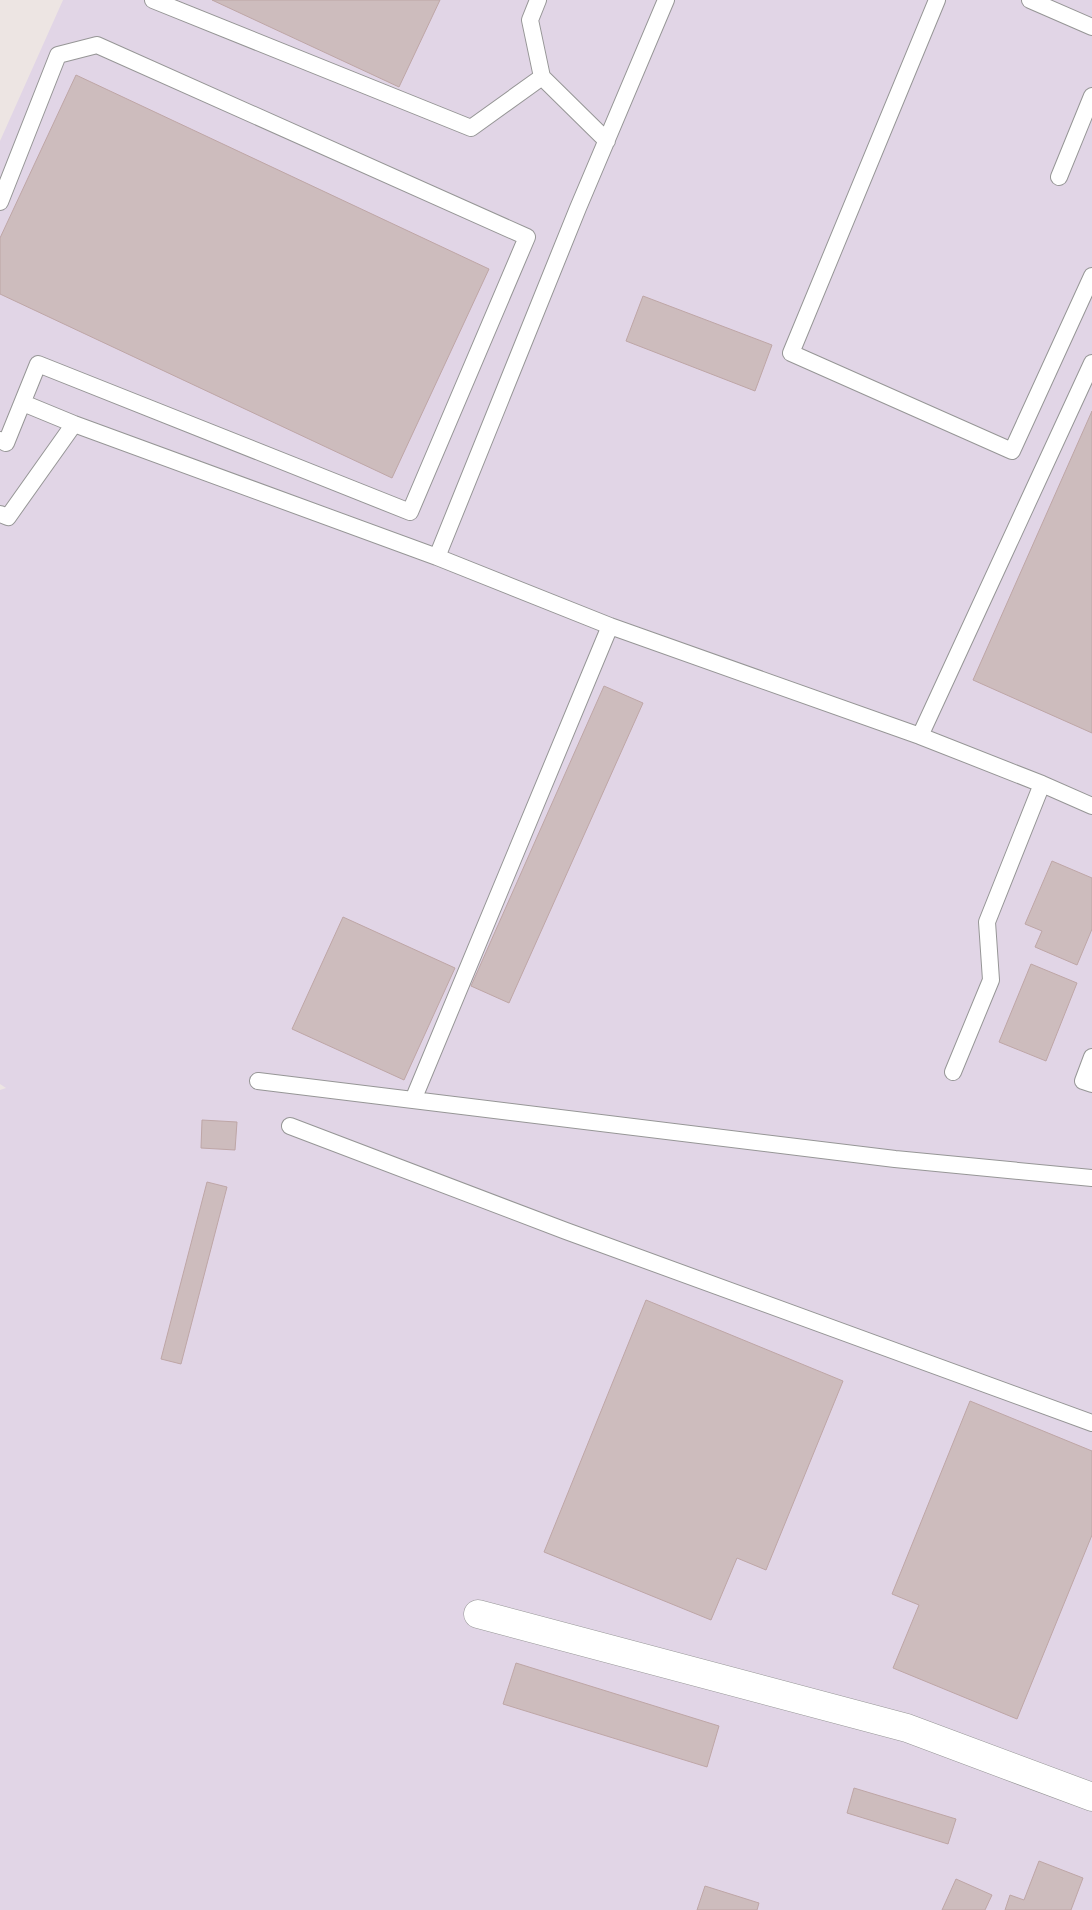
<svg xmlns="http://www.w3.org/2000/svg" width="1092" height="1910" font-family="'Asap Condensed',sans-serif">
<rect width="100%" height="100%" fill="#ede5e3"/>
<path fill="#e1d5e6" d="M63,0H1092V1910H0V1090L6,1088L0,1084V141Z"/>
<path fill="#cdbcbd" stroke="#bea6a6" d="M212,0H440L399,87Z
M76,75L489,269L392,478L0,294V238Z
M643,296L772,345L755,391L626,341Z
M1092,411V733L973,680Z
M604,686L643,703L509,1003L471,986Z
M1052,861L1092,878V929L1077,965L1035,947L1042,931L1025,924Z
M343,917L455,968L404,1080L292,1029Z
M1031,964L1077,983L1046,1061L999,1042Z
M202,1120L237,1122L235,1150L201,1148Z
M207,1182L227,1187L181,1364L161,1359Z
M646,1300L843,1381L766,1570L737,1558L711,1620L544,1552Z
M970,1401L1092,1451V1535L1017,1719L893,1668L919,1605L892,1594Z
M516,1663L719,1726L707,1767L503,1704Z
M854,1788L956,1819L948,1844L847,1813Z
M1039,1861L1083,1878L1071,1910H1005L1010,1895L1024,1900Z
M956,1879L992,1895L985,1910H942Z
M705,1886L759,1903L757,1910H697Z"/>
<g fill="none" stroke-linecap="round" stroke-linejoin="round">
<defs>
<path id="service" d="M153,0L471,128L542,77
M538,0L530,20L542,77L607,141
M937,0L791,353L1012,451L1092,276
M1030,0L1092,27
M1059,177L1092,96
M0,202L58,55L97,45L527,237L410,512L38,364L6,443L0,440
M23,403L74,424L437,557L610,626L920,736L1042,784L1092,806
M0,514L8,517L74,424
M437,557L578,208L666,0
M610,626L413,1100L895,1159L1092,1178
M920,736L1092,363
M1092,1057L1083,1081L1092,1084
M953,1072L991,980L987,922L1042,784
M258,1081L413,1100
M290,1126L566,1231L1092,1423"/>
<path id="minor" d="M478,1614L907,1728L1092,1797"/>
</defs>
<use href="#service" stroke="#969696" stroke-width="18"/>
<use href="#minor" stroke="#969696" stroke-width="29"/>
<use href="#service" stroke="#fff" stroke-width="16"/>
<use href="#minor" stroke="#fff" stroke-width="28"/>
</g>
</svg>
